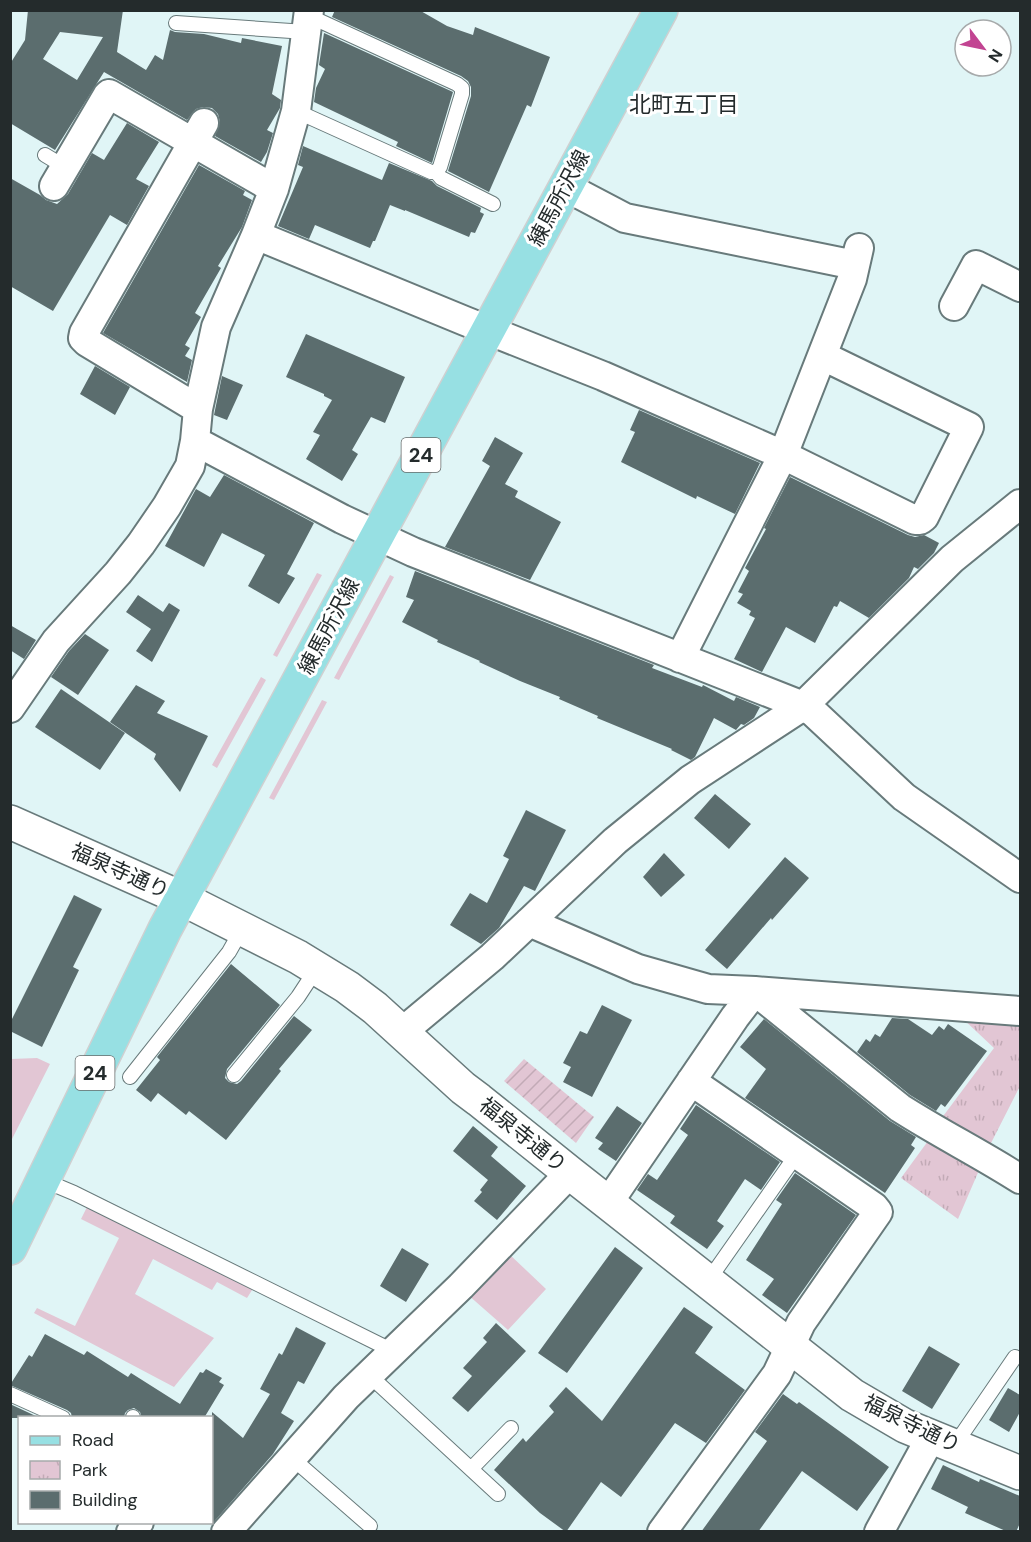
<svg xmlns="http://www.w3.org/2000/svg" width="1031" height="1542" font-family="'DM Sans','Noto Sans JP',sans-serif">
<defs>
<pattern id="park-tufts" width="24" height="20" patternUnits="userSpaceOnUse" patternTransform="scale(1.5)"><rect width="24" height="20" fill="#e2c6d4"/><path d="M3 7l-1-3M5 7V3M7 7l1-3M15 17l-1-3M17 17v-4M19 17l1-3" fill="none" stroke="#c2aab6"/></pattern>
<pattern id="garden-furrows" width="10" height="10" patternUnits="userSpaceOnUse" patternTransform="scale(1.5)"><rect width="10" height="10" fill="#e2c6d4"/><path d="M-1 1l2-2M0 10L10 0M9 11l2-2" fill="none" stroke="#c2aab6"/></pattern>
</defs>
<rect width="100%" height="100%" fill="#e0f5f6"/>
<path fill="#e2c6d4" d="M317,573L322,575L277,657L273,655Z
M390,575L394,577L339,680L334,678Z
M261,677L266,680L217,768L212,765Z
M322,700L327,702L274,800L269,798Z
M37,1058L50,1064L11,1141V1059Z
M87,1207L254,1287L247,1298L217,1282L212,1290L153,1259L135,1294L214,1338L174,1387L34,1313L37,1308L75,1326L119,1238L81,1219Z
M507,1252L546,1289L508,1330L467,1294Z"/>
<path fill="url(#park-tufts)" d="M961,1017L1020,1022V1086L989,1147L941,1119L994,1048Z
M928,1141L980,1168L958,1219L901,1178Z"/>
<path fill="url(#garden-furrows)" d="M524,1059L594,1117L576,1143L504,1081Z"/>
<path fill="#5b6d6e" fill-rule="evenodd" d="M28,10H123L117,52L146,70L155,55L163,60L170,30L175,32L204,34L241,43L242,38L282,46L272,94L281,100L280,108L267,130L273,133L267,152L261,162L215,136L220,122L218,114L212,108L203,107L196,109L187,120L104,72L55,150L10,123V64L25,40ZM60,32L103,37L77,80L43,59Z
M335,10H419L447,26L473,35L475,27L550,57L531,107L527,105L489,192L448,171L471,96V87L468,81L461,76L332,17Z
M324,33L453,92L432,163L396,146L398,142L314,102L316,88L325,69L319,65Z
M127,123L159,142L136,179L149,186L127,225L110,215L53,311L10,286V178L40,195L46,200L57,204L68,194L92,153L104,160Z
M303,146L382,180L389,163L432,181L437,186L481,208L480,212L484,214L475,233L471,232L469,237L405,210V211L390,205L375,241H373L370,248L315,225L309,239L278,226L303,167L298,165Z
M199,165L245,191L243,195L252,200L242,227L218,266L221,268L195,313L201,317L185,345L190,348L185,356L192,360L187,382L103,333Z
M306,334L405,377L385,423L371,417L352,450L358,454L342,481L306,459L320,435L313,432L332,400L324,396V394L286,377Z
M95,366L130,387L115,415L80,394Z
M222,376L243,385L227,420L214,415Z
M639,410L760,463L735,514L697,496L696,499L621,462L635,432L630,430Z
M495,437L523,453L505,484L518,491L515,497L561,522L530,580L445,547L490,466L482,461Z
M224,475L314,523L287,574L295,578L279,604L248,586L265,555L222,533L204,567L165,546L196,489L210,497Z
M790,477L908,535L915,537L924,535L939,543L934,553L918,569L914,567L909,578L869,618L840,601L837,607L834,606L815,643L786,627L762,672L734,659L755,618L749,615L751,611L737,603L743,594L738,592L749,571L745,568L766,529L764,528Z
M415,571L654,665L652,668L702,687L703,685L734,701L736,697L760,707L754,718L744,725L741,724L736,730L714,718L695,757L691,760L671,750L672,749L597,718L598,716L559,699L560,697L520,681L479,662L480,661L437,642L438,640L402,622L414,600L406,597Z
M138,595L163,612L169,603L180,610L152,662L136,651L151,629L126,612Z
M10,625L36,640L24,659L10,650Z
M85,634L109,650L78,695L51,677L69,651Z
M136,685L165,701L157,713L208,736L180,792L154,759L156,754L110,722Z
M61,689L125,733L100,770L35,727Z
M715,794L751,824L729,849L694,818Z
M526,810L566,830L535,891L524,886L499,928L481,944L450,925L470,893L487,903L509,859L503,856Z
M664,853L685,875L661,897L643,877Z
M785,857L809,878L772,920L771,918L727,969L705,950Z
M74,895L102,909L73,967L79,970L42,1047L10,1031V1023Z
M231,964L280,1005L227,1069L225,1078L229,1082L237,1084L241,1081L294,1016L312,1030L279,1069L281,1071L226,1140L189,1111L186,1115L158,1093L151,1102L136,1090L160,1060L157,1057Z
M602,1005L632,1020L592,1097L563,1082L571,1067L563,1063L580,1031L587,1034Z
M892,1018L908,1019L932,1035L939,1026L944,1030L948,1024L987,1051L945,1107L941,1104L936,1111L910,1095L857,1052L866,1039L870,1042L875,1034L880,1037Z
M764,1019L890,1121L916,1137L911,1145L915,1148L885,1193L745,1098L766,1069L740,1047Z
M696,1105L780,1162L761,1190L745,1179L717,1221L724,1226L707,1249L670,1223L675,1216L637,1190L648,1174L657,1180L688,1135L680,1129Z
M617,1106L642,1123L616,1161L598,1149L603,1143L595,1138Z
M473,1126L498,1147L491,1156L526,1186L497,1220L474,1201L482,1192L480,1190L488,1180L453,1151Z
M795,1173L856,1215L787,1313L762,1295L774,1279L746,1260L782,1204L776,1200Z
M615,1247L643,1268L567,1373L538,1353Z
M402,1248L429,1264L406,1302L380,1286Z
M684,1307L713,1327L695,1353L745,1390L706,1443L675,1423L621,1497L601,1482L566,1532L540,1513L494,1470L523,1438L526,1442L554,1412L549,1406L566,1387L602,1421Z
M496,1323L526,1351L468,1412L452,1398L472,1376L463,1368L487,1342L483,1338Z
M296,1327L326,1343L304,1384L298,1381L281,1413L294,1421L273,1454L212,1524V1412L243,1438L270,1394L260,1389L279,1353L282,1355Z
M45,1334L84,1355L87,1351L128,1377L131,1373L180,1404L200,1372L203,1373L206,1369L222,1378L219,1382L224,1385L204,1418H142L140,1412L134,1408L128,1410L125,1413L124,1418H72L71,1413L67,1410L10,1385L29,1355L32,1357Z
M929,1346L960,1364L932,1409L902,1391Z
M1008,1388L1020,1395V1412L1009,1432L989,1420Z
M783,1394L797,1404L799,1402L889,1467L857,1511L802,1471L758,1532H701L767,1441L755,1432Z
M10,1404L40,1418H10Z
M943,1465L979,1482L980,1479L1020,1496V1523L1016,1532H1008L965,1513L968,1507L931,1489Z"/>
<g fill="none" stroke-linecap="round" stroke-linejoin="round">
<defs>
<path id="service" d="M176,23L306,32
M296,111L431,172H436L440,167L462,94V88L457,84L309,16
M45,155L65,167
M436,172L441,178L493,204
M234,1075L298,997L317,968
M130,1077L229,952L242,929
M43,1180L74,1193L393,1351
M708,1281L797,1154
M369,1375L498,1494
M10,1394L63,1418
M133,1418V1417
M954,1446L1015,1357
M292,1458L370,1526
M471,1469L511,1428"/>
<path id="minor" d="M54,186L107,96L109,94L274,189
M566,187L625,218L855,265
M256,235L465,321L603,376L783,455L680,658
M954,306L976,265L1020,287
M823,356L969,427L924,517L920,520H915L783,455L852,279L859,248
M198,409L87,342L83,338L84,333L204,123
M195,441L342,519L413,552L803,706L813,712L904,797L1020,878
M10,708L56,641L118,573L141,544L167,506L190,466L195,441L198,409L216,327L256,235L274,189L296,111L309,10
M529,922L638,969L708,989L755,991L1020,1011
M755,991L900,1108C939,1133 981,1154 1020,1179
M402,1032L492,957L615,841L690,780L803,706L952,559L1020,504
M608,1203L735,1017L755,991
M131,1532L139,1522
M226,1532L346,1397L461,1286L570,1173
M662,1532L777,1374L801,1323L878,1212L874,1207L691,1081
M879,1532L931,1437"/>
<path id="tertiary" d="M10,822L181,898L298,957L347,987L375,1008L463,1088L479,1100L570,1173L852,1395L905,1426L1020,1473"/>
<path id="primary" d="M10,1248L165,929L661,10"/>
</defs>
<use href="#service" stroke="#687a7b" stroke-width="16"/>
<use href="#minor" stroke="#687a7b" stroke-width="32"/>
<use href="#tertiary" stroke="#687a7b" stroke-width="36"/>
<use href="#primary" stroke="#cfd0d1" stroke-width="36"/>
<use href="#service" stroke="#fff" stroke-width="14"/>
<use href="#minor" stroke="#fff" stroke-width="28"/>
<use href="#tertiary" stroke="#fff" stroke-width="33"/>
<use href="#primary" stroke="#97e0e3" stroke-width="33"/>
</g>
<g text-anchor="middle" stroke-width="6" stroke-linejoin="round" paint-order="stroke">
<g fill="#fff" stroke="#666b6b" stroke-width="1.5">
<rect x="401.5" y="438" width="39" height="34" rx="4.5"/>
<rect x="75.5" y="1056" width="39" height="34" rx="4.5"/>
</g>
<g font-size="20" font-weight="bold" fill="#242b2c">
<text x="421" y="462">24</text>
<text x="95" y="1080">24</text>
</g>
<g font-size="21" fill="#242b2c" stroke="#fff">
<text transform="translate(559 198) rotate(-62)" y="7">練馬所沢線</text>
<text transform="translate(329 626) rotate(-62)" y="7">練馬所沢線</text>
<text transform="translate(120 871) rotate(24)" y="7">福泉寺通り</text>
<text transform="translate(523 1135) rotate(39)" y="7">福泉寺通り</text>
<text transform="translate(912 1424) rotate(26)" y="7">福泉寺通り</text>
</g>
<g font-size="22" fill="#242b2c" stroke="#fff">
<text x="684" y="112">北町五丁目</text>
</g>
</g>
<rect width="1031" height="1542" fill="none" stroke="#242b2c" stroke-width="24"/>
<rect x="18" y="1416" width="195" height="108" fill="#ffffff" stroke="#a7aaab" stroke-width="1.5"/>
<rect x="30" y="1436" width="30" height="9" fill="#97e0e3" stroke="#a7aaab" stroke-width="1.5"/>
<text x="72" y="1446" font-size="18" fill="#242b2c">Road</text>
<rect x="30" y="1461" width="30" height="18" fill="url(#park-tufts)" stroke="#a7aaab" stroke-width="1.5"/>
<text x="72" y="1476" font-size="18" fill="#242b2c">Park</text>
<rect x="30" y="1491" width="30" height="18" fill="#5b6d6e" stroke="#a7aaab" stroke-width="1.5"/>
<text x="72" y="1506" font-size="18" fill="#242b2c">Building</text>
<g transform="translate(983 48) rotate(122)"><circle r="28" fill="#ffffff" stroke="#a7aaab" stroke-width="1.5"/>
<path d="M0-4.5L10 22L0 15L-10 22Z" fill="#c24492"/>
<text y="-9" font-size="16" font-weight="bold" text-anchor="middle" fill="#242b2c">N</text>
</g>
</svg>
